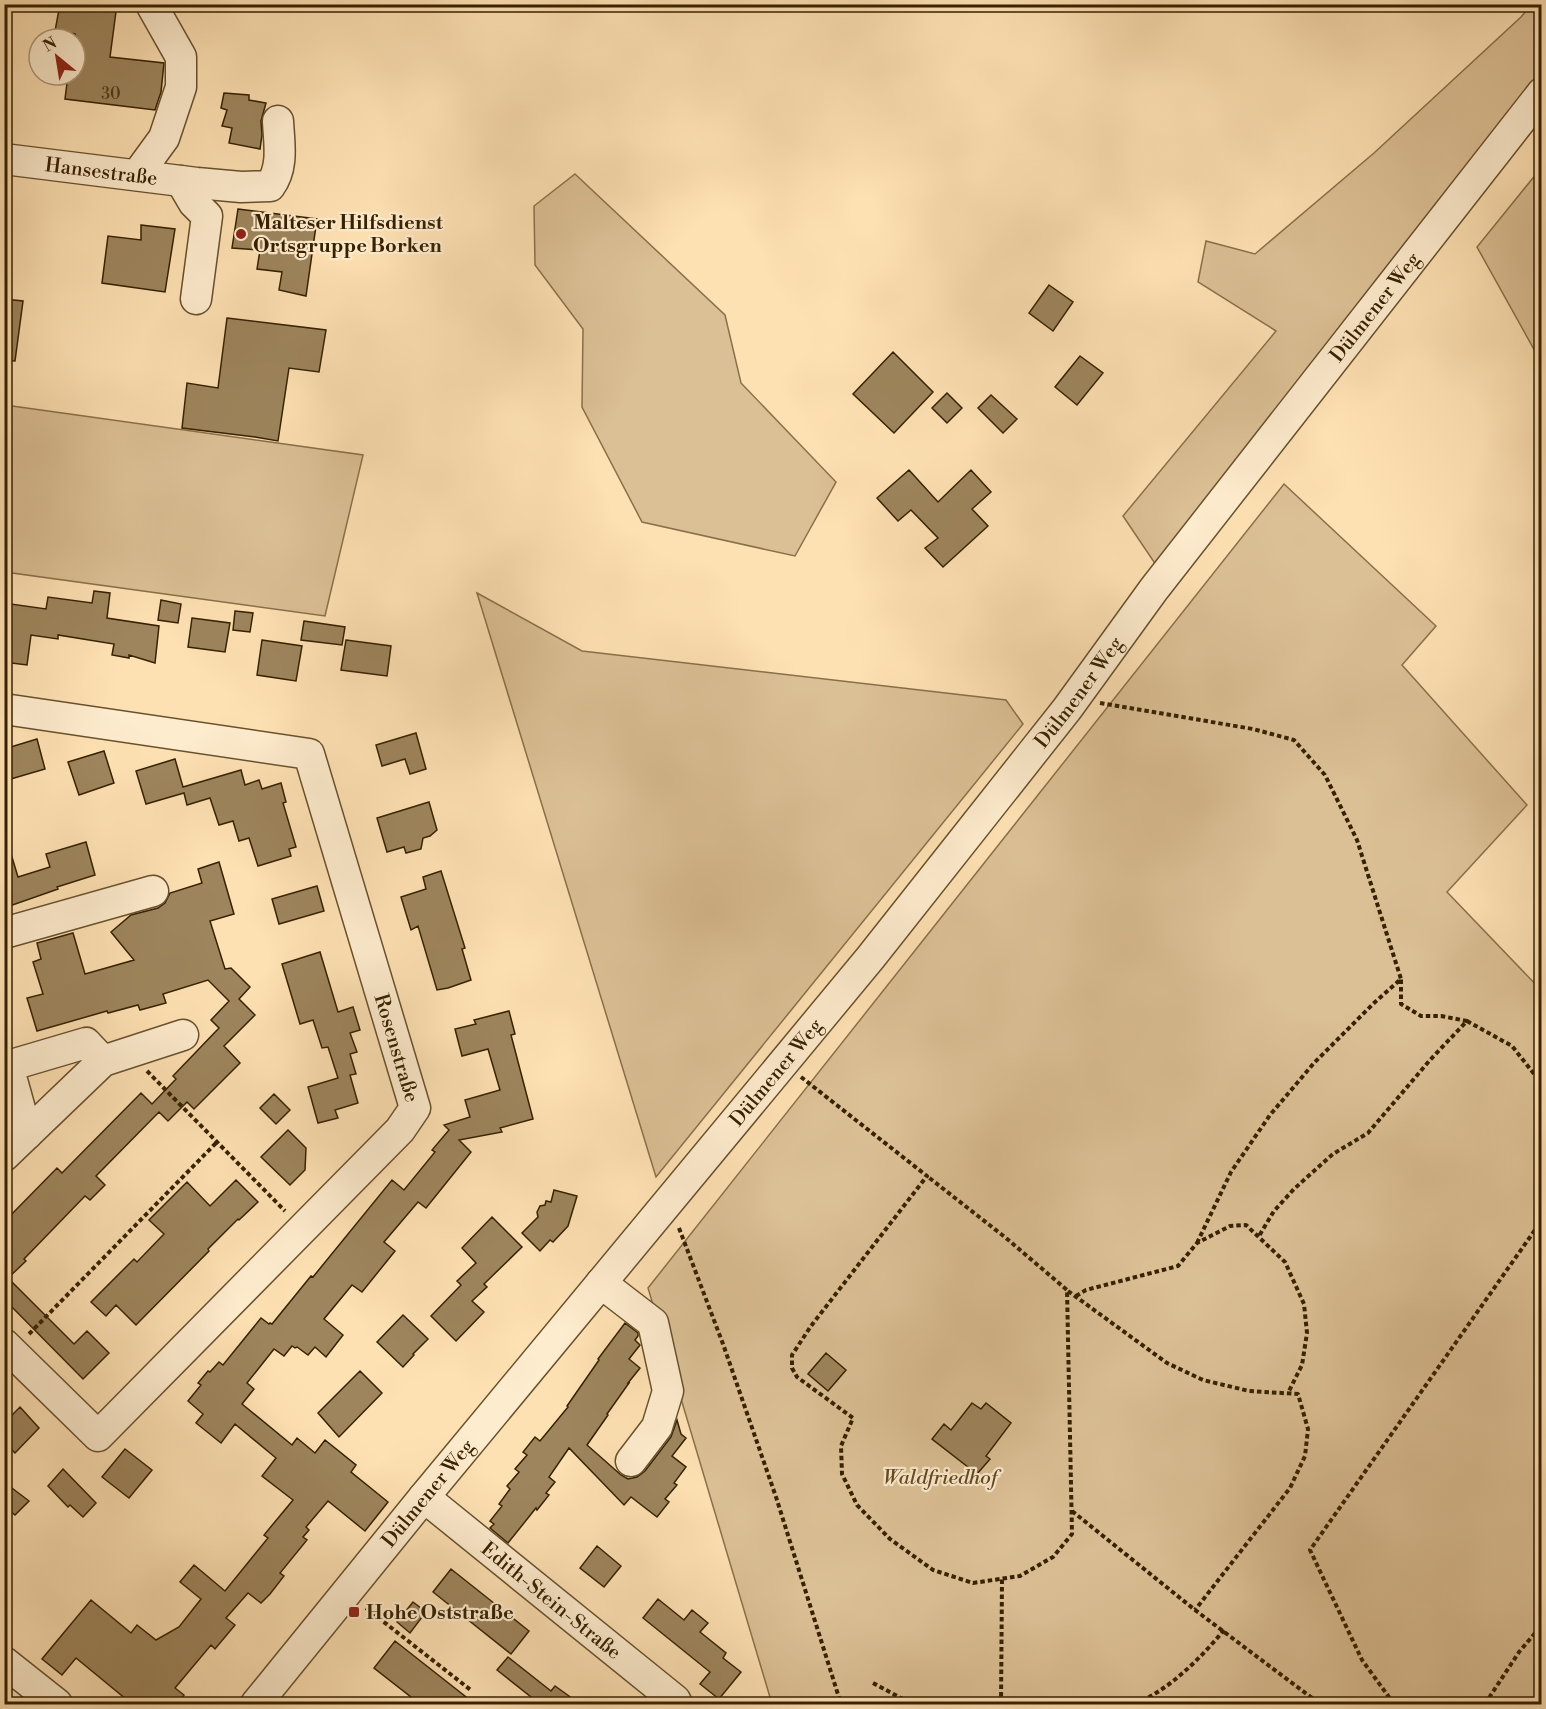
<svg xmlns="http://www.w3.org/2000/svg" width="1546" height="1709" font-family="'Libre Bodoni',serif">
<rect width="100%" height="100%" fill="#fee1b3"/>
<filter id="stains"><feTurbulence type="fractalNoise" baseFrequency=".00333" numOctaves="4"/><feColorMatrix values="0 0 0 0 .2 0 0 0 0 .09 0 0 0 0 .02 0 0 0 .5 -.17"/></filter>
<radialGradient id="worn" r=".72"><stop offset=".6" stop-color="#630" stop-opacity="0"/><stop offset="1" stop-color="#630" stop-opacity=".3"/></radialGradient>
<path fill="#dcc095" stroke="#89704a" stroke-width="1.5" d="M1531,5H1541V75L1156,565L1123,516L1276,331L1198,282L1206,241L1255,254L1374,153L1521,17Z
M1541,168V362L1477,247Z
M575,174L725,315L741,383L836,482L795,556L642,522L582,407L583,329L535,265L534,206Z
M5,405L363,455L325,616L5,572Z
M1284,484L1436,626L1402,665L1527,805L1447,892L1541,990V1704H772L648,1288Z
M477,593L582,651L1006,700L1023,724L656,1177Z"/>
<path fill="#9e855d" stroke="#362100" stroke-width="1.5" d="M60,4H117L110,57L164,63L161,92L155,110L65,99L68,75H75V34L55,31Z
M224,93L249,95V100L266,103L261,121L262,135L260,149L229,143L232,128L222,126L227,110L221,108Z
M238,209L317,219L306,296L279,290L282,272L257,269L260,250L232,248Z
M141,225L175,229L165,292L102,283L108,236L141,240Z
M1049,285L1073,302L1053,331L1029,313Z
M4,299L23,301L15,361L4,360Z
M227,318L326,330L319,372L289,368L278,441L255,437L182,428L187,383L218,388Z
M893,352L933,392L894,433L853,394Z
M1080,356L1103,373L1077,405L1055,387Z
M947,393L962,408L947,423L932,408Z
M991,395L1017,419L1003,433L978,408Z
M909,470L938,502L971,470L991,492L972,509L988,526L943,567L925,548L938,538L911,510L898,521L877,498Z
M94,591L110,593L107,618L159,626L155,663L129,655V658L112,655L114,644L58,635V639L31,635L27,665L4,662V603L46,609L48,597L92,603Z
M161,600L181,604L178,623L158,620Z
M235,611L253,613L250,632L233,630Z
M192,618L230,623L225,652L188,647Z
M304,621L345,627L342,645L301,640Z
M262,640L302,646L296,681L257,675Z
M346,640L391,646L387,676L341,670Z
M416,733L426,769L410,774L405,759L382,766L376,745Z
M37,739L45,769L4,781V749Z
M104,751L114,783L79,795L68,762Z
M175,759L183,787L241,770L245,785L259,780L262,789L281,783L286,802L283,803L296,847L289,849L291,856L258,866L249,838L239,841L233,821L219,825L210,798L187,805L184,793L146,804L136,771Z
M429,802L437,830L430,836L423,838L421,849L406,853L404,847L387,852L377,818Z
M86,842L95,875L57,887L58,889L4,908V845L8,844L18,877L50,867L46,854Z
M219,862L234,914L210,921L225,969L231,968L250,987L239,999L255,1015L224,1046L240,1063L194,1109L187,1102L168,1121L159,1112L96,1176L105,1185L90,1200L85,1196L24,1259L26,1261L8,1278L74,1344L87,1331L109,1353L83,1379L4,1299V1222L57,1168L62,1173L141,1093L152,1104L176,1079L173,1076L219,1028L211,1020L229,1001L208,980L163,994L166,1003L140,1010L138,1005L108,1013L107,1011L37,1031L27,998L43,994L33,962L41,959L37,943L73,933L85,974L134,960L111,932L131,915L158,908L165,903L170,893L202,883L198,869Z
M441,871L465,948L462,949L471,980L448,988L437,990L418,926L411,930L401,897L426,889L423,877Z
M317,886L324,911L279,924L272,899Z
M320,952L338,1012L353,1007L360,1030L350,1033L357,1052L350,1054L356,1074L350,1075L358,1103L335,1110L338,1118L318,1123L308,1087L338,1078L328,1047L322,1048L313,1020L300,1024L282,964Z
M509,1011L515,1034L511,1035L533,1119L500,1128L502,1132L459,1140L471,1152L426,1208L418,1202L384,1242L395,1251L362,1292L352,1285L324,1319L343,1335L326,1357L315,1347L308,1355L297,1347L295,1348L292,1346L284,1356L274,1349L247,1383L254,1389L242,1404L292,1445L297,1438L315,1453L325,1440L356,1465L351,1472L388,1502L365,1531L328,1501L306,1527L309,1530L303,1537L307,1540L280,1573L284,1576L270,1594L261,1603L248,1593L226,1618L235,1625L215,1649L211,1645L175,1688L184,1695L176,1704H132L76,1658L62,1675L42,1659L91,1600L131,1633L137,1625L156,1640L179,1627L201,1599L180,1582L194,1565L225,1591L268,1538L264,1535L293,1500L262,1476L276,1458L235,1424L221,1443L196,1423L203,1414L188,1401L201,1385L198,1383L208,1371L210,1372L219,1362L223,1365L261,1318L269,1324L270,1323L272,1324L311,1276L313,1277L392,1180L404,1190L435,1152L432,1150L449,1130L444,1125L470,1117L465,1100L500,1090L488,1049L462,1056L455,1029L476,1024L474,1020Z
M274,1094L290,1110L276,1124L260,1108Z
M288,1130L306,1148L305,1170L290,1185L261,1157Z
M236,1180L258,1202L239,1220L238,1219L208,1249L209,1251L136,1325L116,1305L106,1316L91,1302L134,1259L137,1262L164,1234L149,1220L187,1182L210,1206Z
M554,1190L577,1196L568,1226L553,1242L550,1240L540,1251L522,1233L538,1217L537,1212L540,1206L545,1205L546,1201L551,1202Z
M492,1217L522,1247L484,1284L487,1287L472,1301L484,1312L456,1341L431,1316L461,1285L457,1281L476,1263L462,1248Z
M403,1315L428,1339L413,1354L414,1355L403,1367L377,1342Z
M625,1323L638,1333V1336L635,1340L640,1345L629,1359L640,1368L628,1383H629L607,1414L608,1415L587,1445L621,1475L628,1479L637,1477L645,1471L671,1437L677,1420L681,1434L686,1438L672,1456L686,1467L674,1483L677,1485L665,1499L669,1502L657,1517L631,1497L624,1505L569,1448L549,1477L555,1482L546,1493L549,1495L537,1510L536,1508L508,1543L490,1528L494,1524L490,1521L502,1506L499,1504L510,1489L507,1486L519,1472L515,1469L527,1455L523,1452L535,1437L540,1441L568,1407L567,1406L599,1360L598,1359Z
M826,1353L846,1370L828,1391L808,1374Z
M360,1371L382,1393L339,1437L318,1413Z
M972,1403L981,1409L986,1403L1011,1423L986,1456L990,1459L977,1474L932,1439L944,1424L951,1430Z
M20,1407L39,1428L15,1453L4,1442V1423Z
M125,1449L152,1470L129,1498L102,1477Z
M63,1469L96,1503L83,1517L70,1505L68,1507L48,1486Z
M4,1482L29,1501L15,1515L4,1506Z
M597,1546L621,1566L604,1587L580,1568Z
M451,1569L529,1631L511,1654L433,1592Z
M658,1599L684,1620L692,1610L708,1623L700,1632L726,1653L723,1658L741,1672L719,1699L700,1684L710,1672L643,1618Z
M413,1602L426,1612L410,1633L397,1622Z
M395,1641L475,1704H420L374,1668Z
M508,1657L551,1691L555,1686L580,1704H540L497,1670Z"/>
<g fill="none" stroke-linecap="round" stroke-linejoin="round">
<defs>
<g id="minor">
<path id="s1" d="M4,159L197,183L241,187L270,186C284,167 279,143 278,121"/>
<path d="M137,175L164,138L181,87V57L151,4"/>
<path d="M181,181L194,203L207,216L196,299"/>
<path id="s2" d="M4,709L309,754L415,1108L400,1130L98,1436L4,1344"/>
<path d="M4,933L153,891"/>
<path d="M27,1134L8,1066L86,1043L103,1061"/>
<path d="M4,1156L103,1061L183,1035"/>
<path d="M601,1283L653,1323L668,1391L657,1427L631,1461"/>
<path id="s3" d="M424,1497L675,1700L677,1704"/>
<path d="M4,1662L57,1704"/>
<path id="s4" d="M256,1704L424,1497L871,957L1067,709L1154,589L1542,93"/>
</g>
</defs>
<use href="#minor" stroke="#68512d" stroke-width="33"/>
<path stroke="#362100" stroke-width="4" stroke-dasharray="4.5 3" stroke-linecap="butt" d="M1100,703L1253,729L1294,740L1325,775L1357,840L1401,979
M1467,1021L1512,1046L1542,1084
M147,1071L285,1211
M801,1077L927,1176L811,1326L792,1355V1368L797,1377L853,1418L841,1446L842,1474L857,1505L890,1539L933,1570L973,1583L1020,1576L1053,1557L1072,1534L1067,1290L1006,1238L927,1176
M679,1228L723,1344L776,1497L841,1704
M1197,1243L1231,1172L1270,1115L1314,1063L1374,1003L1401,979V1004L1421,1016H1441L1467,1021L1430,1060L1368,1133L1333,1154L1294,1189L1274,1211L1259,1236
M1068,1291L1167,1363L1203,1380L1249,1391L1298,1394L1308,1429L1305,1456L1290,1488L1195,1610
M1076,1296L1086,1290L1178,1266L1197,1243L1230,1226L1246,1225L1285,1262L1304,1304L1307,1333L1302,1365L1288,1393
M29,1334L217,1142
M1072,1511L1195,1610L1320,1704
M366,1608L472,1691
M873,1683L912,1704
M1001,1704L1002,1579
M1135,1704C1170,1689 1200,1659 1224,1630
M1394,1704L1362,1660L1310,1550L1542,1220
M1485,1704L1519,1652L1542,1625"/>
<use href="#minor" stroke="#feecce" stroke-width="30"/>
</g>
<g fill="#8f2418" stroke="#feecce" stroke-width="2">
<circle cx="241" cy="234" r="6"/>
<rect x="348" y="1606" width="12" height="12" rx="3"/>
</g>
<g text-anchor="middle" stroke-width="4.5" stroke-linejoin="round" paint-order="stroke">
<g font-size="16" fill="#503a17">
<text x="111" y="99">30</text>
</g>
<g font-size="20" fill="#362100" stroke="#feecce">
<text dy="7" stroke="none"><textPath href="#s1" startOffset="98">Hansestraße</textPath></text>
<text dy="7" stroke="none"><textPath href="#s4" startOffset="1790">Dülmener Weg</textPath></text>
<text dy="7" stroke="none"><textPath href="#s4" startOffset="1304">Dülmener Weg</textPath></text>
<text dy="7" stroke="none"><textPath href="#s2" startOffset="615">Rosenstraße</textPath></text>
<text dy="7" stroke="none"><textPath href="#s4" startOffset="818">Dülmener Weg</textPath></text>
<text dy="7" stroke="none"><textPath href="#s4" startOffset="272">Dülmener Weg</textPath></text>
<text dy="7" stroke="none"><textPath href="#s3" startOffset="164">Edith-Stein-Straße</textPath></text>
</g>
<g font-size="20" font-weight="bold" fill="#362100" stroke="#feecce" text-anchor="start">
<text x="253" y="229">Malteser Hilfsdienst<tspan x="253" dy="23">Ortsgruppe Borken</tspan></text>
<text x="366" y="1619">Hohe Oststraße</text>
</g>
<g font-size="20" font-style="italic" fill="#604925" stroke="#feecce">
<text x="940" y="1484">Waldfriedhof</text>
</g>
</g>
<rect width="1546" height="1709" fill="none" stroke="#fee1b3" stroke-width="24"/>
<rect x="6" y="6" width="1534" height="1697" fill="none" stroke="#362100" stroke-width="3"/>
<rect x="12" y="12" width="1522" height="1685" fill="none" stroke="#362100" stroke-width="1.5"/>
<g transform="translate(57 57) rotate(330)"><circle r="28" fill="#feecce" stroke="#ae9b7c" stroke-width="1.5"/>
<path d="M0-4.5L10 22L0 15L-10 22Z" fill="#8f2418"/>
<text y="-9" font-size="16" font-weight="bold" text-anchor="middle" fill="#362100">N</text>
</g>
<rect width="100%" height="100%" filter="url(#stains)"/>
<rect width="100%" height="100%" fill="url(#worn)"/>
</svg>
